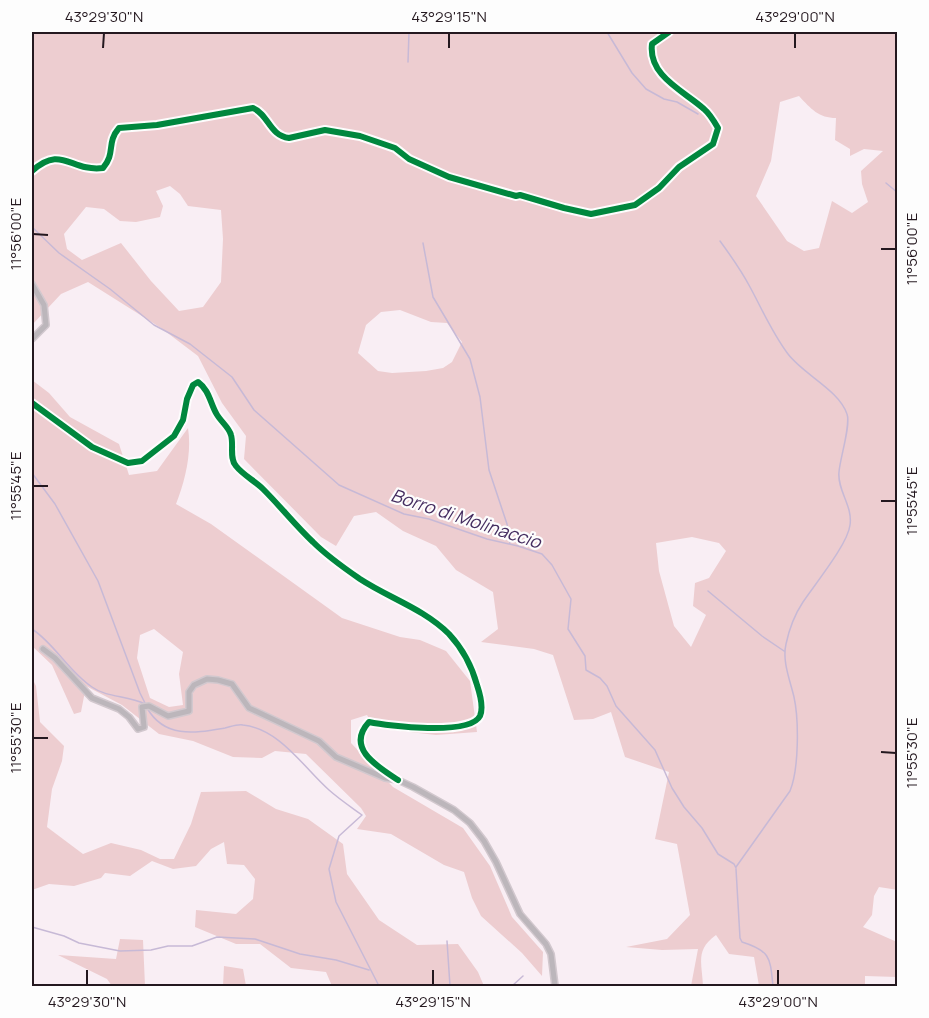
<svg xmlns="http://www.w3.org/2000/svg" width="929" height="1018" font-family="Manrope,sans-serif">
<rect width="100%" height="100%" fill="#f9eef4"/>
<path fill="#edcdd0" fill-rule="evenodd" d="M32,32H897L898,890L879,887L874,896L872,915L863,927L897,942V977L865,976V986H759L754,957L729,954L716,935C695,950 702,963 703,986H691L698,949L662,950L626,947L667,939L690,915L677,844L655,839L669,772L625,757L611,712L593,719L574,720L553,655L534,649L481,642L498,629L493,592L456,570L436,546L403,531L376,512L354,516L336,546L321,537L244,459L246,436L222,403L198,356L161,328L88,282L61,294L32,325ZM799,96C811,109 819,118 836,118L835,140L850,149V156L864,149L883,151L861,171L862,184L868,202L852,213L832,201L819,248L804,251L787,241L756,196L771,161L780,102ZM170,186L180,194L188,206L221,210L223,239L221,282L203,307L179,311L151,281L121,243L82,260L67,249L64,234L86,207L104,209L120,221L136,222L160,217L163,206L156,191ZM400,310L431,322L447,323L462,342L452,362L443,368L426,371L392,373L378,371L358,353L366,325L381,312ZM692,537L719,543L726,551L709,578L695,583L693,606L706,615L691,647L674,626L659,571L656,543Z
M32,380L49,393L70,417L119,444L129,475L157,471L188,428C192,453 185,481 176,504L211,524L342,618L400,637L420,640L446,651L470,681L477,732L436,735L374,728L367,715L351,720V743L393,787L463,828L490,866L512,917L543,952L542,976L522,953L481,916L472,898L464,872L444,865L391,834L357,829L366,816L361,808L306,754L275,751L262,758L233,757L193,741L159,734L122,705L86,686L81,712L74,714L52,665L32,646ZM154,629L183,652L179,674L183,705L169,707L150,698L137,658L140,635Z
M32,678L36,686L40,722L64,746L62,761L52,789L47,827L83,854L111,843L141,850L160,859H174L191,824L201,792L246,791L276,809L308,819L343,844L347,874L379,920L417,945L458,944L478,972L484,986H332L326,972L291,968L260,944H236L195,927L196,910L236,914L253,899L255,879L244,865L227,864L224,842L211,849L196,866L173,869L152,861L130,876L105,873L101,878L74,886L49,884L32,890Z
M120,939L143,940L145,986H112L107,979L58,955L116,959Z
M224,966L243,969L246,986H223Z"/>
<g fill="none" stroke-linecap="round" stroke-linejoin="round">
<path stroke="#c7b9d6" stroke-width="1.5" d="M607,32L632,73L646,89L664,99L677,102L698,114
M408,62L409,32
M886,183L898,193
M32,227L59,253L110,289L154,325L190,344L232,377L254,410L339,485L404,514L429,519L487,539L518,546L542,554L552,565L571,599L568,629L585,656L586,670L600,678L607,686L616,706L655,750L672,788L684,807L702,828L718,854L734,864L736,868
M720,241C731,256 741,270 750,287C762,309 772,333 788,354C804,375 839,390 847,414C851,425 840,458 839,472C837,490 853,506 850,525C848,544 815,584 803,602C795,614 789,630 786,644C782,661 790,680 794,697C799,720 799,769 790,791L736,867
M423,243L433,297L470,359L480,397L489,470L507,524L510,543
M32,473L55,504L98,581L140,693L145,703
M708,591L762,636L784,651
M32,629C55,644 68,671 92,687C107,698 128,695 145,704
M147,708C165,739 195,733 225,728C230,727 237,724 243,725C280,729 304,768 329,790C339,799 351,807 362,815L339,836L329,869L336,902L379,986
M736,869L740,938L742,942C771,951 770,958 773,986
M32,927L64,936L79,943L120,951L151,950L168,946H192L217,937L255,939L300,954L336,960L369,970
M447,941L450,986
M512,986L523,976"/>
<defs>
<path id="minor" d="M32,171C62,144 70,172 103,168C116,153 106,143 119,128L157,125L253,108C269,115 269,135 289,138L325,130L360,136L395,148L409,159L449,177L516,196L520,195L564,208L591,214L635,205L659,188L679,167L713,144L718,128C714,121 710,114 704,109C684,91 648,76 652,44L669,32
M32,284L44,305L46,325L32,339
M32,403L92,447L128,463L142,461L174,436L183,420L187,399L193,385L198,382C209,390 210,402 216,413C220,421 229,427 231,435C234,445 229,458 236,466C243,475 255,481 263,489C281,507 296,526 313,542C327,556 344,568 360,579C389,598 424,609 449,634C462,648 472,667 477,685C480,694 484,707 480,716C470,736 388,726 369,722C345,748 378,767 398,780
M43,649L55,658L92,698L119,709L129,717L138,729L144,727L142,707L149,706L168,716L189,711V692L194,685L207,679L218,680L232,684L249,708L319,741L336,757L385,778L398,780L413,787L454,810L470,823L484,841L496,862L520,914L546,944L551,954L555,986"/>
</defs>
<use href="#minor" stroke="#d2c8ce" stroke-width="8"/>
<use href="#minor" stroke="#bcb6bb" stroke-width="5"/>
<defs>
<path id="cycleway" d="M32,171C62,144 70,172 103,168C116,153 106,143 119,128L157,125L253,108C269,115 269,135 289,138L325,130L360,136L395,148L409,159L449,177L516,196L520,195L564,208L591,214L635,205L659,188L679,167L713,144L718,128C714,121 710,114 704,109C684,91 648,76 652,44L669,32
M32,403L92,447L128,463L142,461L174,436L183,420L187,399L193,385L198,382C209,390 210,402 216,413C220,421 229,427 231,435C234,445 229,458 236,466C243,475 255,481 263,489C281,507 296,526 313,542C327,556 344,568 360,579C389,598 424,609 449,634C462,648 472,667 477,685C480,694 484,707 480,716C470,736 388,726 369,722C345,748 378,767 398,780"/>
</defs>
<use href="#cycleway" stroke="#fdfdfd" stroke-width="10"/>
<use href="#cycleway" stroke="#00873e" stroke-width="6"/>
</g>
<path fill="none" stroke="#24181f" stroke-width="2" d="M103,48L104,33M449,48V33M795,48V33M33,234L48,235M881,249H896M33,486H48M881,501H896M33,738H48M881,752L896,753M87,985V970M433,985V970M778,985V970"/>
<g text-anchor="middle" stroke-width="4.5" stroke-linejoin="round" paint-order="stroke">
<g font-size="18" font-style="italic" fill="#452d60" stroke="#fdfdfd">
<text transform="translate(466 519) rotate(18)" y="6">Borro di Molinaccio</text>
</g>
</g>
<rect width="929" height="1018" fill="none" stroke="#fdfdfd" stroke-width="66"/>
<rect x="33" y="33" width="863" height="952" fill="none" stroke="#24181f" stroke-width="2"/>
<g font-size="15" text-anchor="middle" fill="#24181f">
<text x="104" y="22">43°29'30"N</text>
<text x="449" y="22">43°29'15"N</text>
<text x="795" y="22">43°29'00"N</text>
<text transform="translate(16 234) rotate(-90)" y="5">11°56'00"E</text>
<text transform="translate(912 249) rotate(-90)" y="5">11°56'00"E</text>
<text transform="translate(16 486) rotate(-90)" y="5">11°55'45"E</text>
<text transform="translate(912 501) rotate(-90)" y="5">11°55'45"E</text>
<text transform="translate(16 738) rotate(-90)" y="5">11°55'30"E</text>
<text transform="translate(912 753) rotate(-90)" y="5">11°55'30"E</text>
<text x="87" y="1007">43°29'30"N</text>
<text x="433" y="1007">43°29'15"N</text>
<text x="778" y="1007">43°29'00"N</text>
</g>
</svg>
